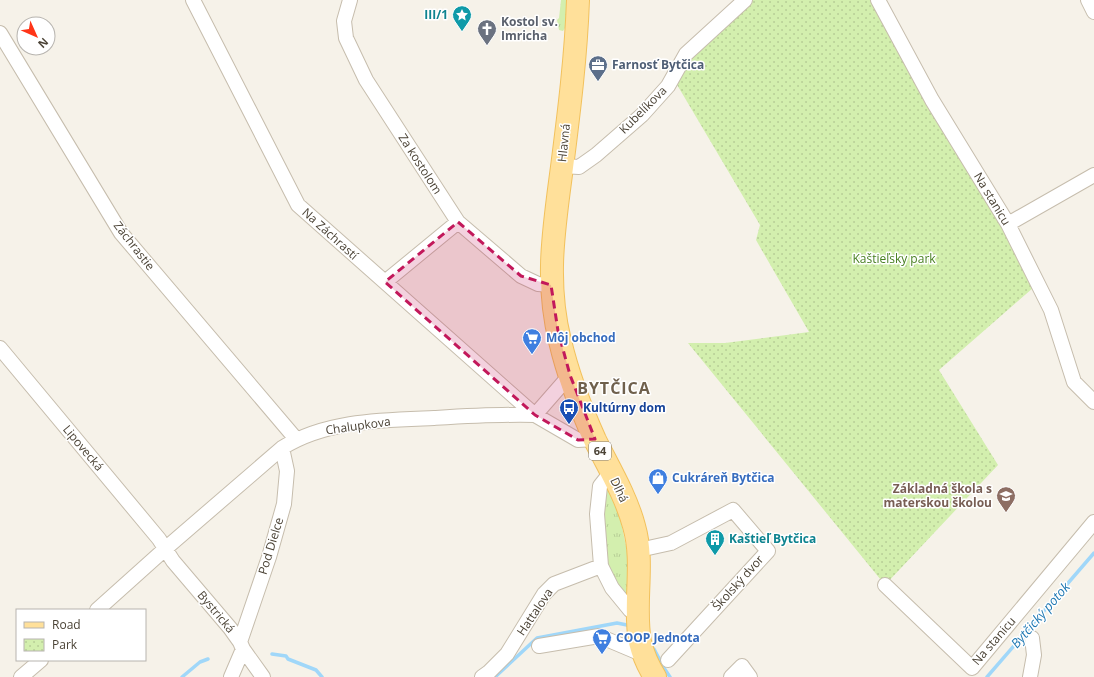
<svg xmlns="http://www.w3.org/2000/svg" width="1094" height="677" font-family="'Open Sans',sans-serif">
<defs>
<pattern id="grass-tufts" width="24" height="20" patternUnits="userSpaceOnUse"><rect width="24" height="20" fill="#d3efae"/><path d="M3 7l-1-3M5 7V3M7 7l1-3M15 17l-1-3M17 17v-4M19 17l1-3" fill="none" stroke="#b7ce96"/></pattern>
<pattern id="park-dots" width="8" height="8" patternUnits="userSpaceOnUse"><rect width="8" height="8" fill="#d3efae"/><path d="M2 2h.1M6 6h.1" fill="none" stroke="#b7ce96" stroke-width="1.8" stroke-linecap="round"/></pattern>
</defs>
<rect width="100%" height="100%" fill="#f6f2e9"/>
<path fill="url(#grass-tufts)" d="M561,0H568L565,28L563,31L559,30L557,20L559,18Z
M607,488L620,517L627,551L629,603L607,572L600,517Z"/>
<path fill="url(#park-dots)" d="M752,0H872L1003,227L1033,288L939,370L998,465L885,585L688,343H725L809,332L756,240L760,225L676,83L685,63Z"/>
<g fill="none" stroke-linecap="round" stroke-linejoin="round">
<path stroke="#a0d7f9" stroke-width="3.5" d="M654,649L664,668L670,677
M272,654L286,656L288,659L316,670L322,677
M182,677L200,662L208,659
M495,677L537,638L617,623L627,625
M987,677L1094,553"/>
<defs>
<path id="street" d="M193,0L298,205L535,415L578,440L595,439
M350,0L344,21L346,38L366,80L458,222L521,276L538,284L551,285
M878,0L932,100L1008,224L1051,310L1074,382L1094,402
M1088,0L1094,12
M0,33L121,233L296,439
M562,166L579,167L596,155L642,115L668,86L686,54L745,0
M1008,224L1094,175
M385,282L458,222
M0,348L159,539L173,561L230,628L240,642L243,649L263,677
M535,415L570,375
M611,472L600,486L597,514L601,566L612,588L630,610L638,616
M639,550L671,543L733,510L768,551L668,660
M885,585L972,668L1094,522
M97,610L165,549L282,448C326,420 384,420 434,418C468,416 501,414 535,415
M240,642L269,557L284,504L287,471L282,448
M539,646L599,636L644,655
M21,677L41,660
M231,677L243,649
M482,677L489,672L507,654L544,594L554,584L601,566
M731,677L742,666L750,677
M1030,677L1034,655L1032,638"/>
<path id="primary" d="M578,0C576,56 569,112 562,167C554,228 545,281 560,341C568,375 581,409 595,440C609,468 626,496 634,526C645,564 633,603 640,642C643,654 648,666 655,677"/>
</defs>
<use href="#street" stroke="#c6bdad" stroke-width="16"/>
<use href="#primary" stroke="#f2c15c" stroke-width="24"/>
<use href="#street" stroke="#fff" stroke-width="14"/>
<use href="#primary" stroke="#ffe09a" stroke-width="22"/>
</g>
<path fill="#c2185b" fill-opacity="0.2" stroke="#c2185b" stroke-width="3" stroke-dasharray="8 5" stroke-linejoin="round" d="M458,222L521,276L551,285L558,331L570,375L595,439L578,440L535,415L385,282Z"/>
<defs>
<symbol id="sight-pin" viewBox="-11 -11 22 30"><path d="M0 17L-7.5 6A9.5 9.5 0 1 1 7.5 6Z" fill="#0f9aa8" stroke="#fff"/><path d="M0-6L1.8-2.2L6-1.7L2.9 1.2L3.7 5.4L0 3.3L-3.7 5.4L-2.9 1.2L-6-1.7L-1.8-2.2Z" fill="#fff"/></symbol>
<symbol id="church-pin" viewBox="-11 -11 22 30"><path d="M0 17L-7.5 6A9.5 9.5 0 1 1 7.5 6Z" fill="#6b7280" stroke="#fff"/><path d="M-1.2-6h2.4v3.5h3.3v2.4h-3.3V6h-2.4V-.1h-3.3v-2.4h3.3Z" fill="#fff"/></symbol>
<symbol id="office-pin" viewBox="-11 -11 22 30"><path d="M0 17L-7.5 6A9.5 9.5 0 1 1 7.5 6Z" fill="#5c6f8a" stroke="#fff"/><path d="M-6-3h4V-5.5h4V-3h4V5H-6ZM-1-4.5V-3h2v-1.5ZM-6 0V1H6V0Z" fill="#fff"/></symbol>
<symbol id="supermarket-pin" viewBox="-11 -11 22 30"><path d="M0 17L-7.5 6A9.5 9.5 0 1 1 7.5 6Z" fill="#3f7fe0" stroke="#fff"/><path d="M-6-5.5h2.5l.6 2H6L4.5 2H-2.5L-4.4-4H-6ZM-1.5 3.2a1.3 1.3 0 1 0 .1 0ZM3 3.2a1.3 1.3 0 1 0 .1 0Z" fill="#fff"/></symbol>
<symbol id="bus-pin" viewBox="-11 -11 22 30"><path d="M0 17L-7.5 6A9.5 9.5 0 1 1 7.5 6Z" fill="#1a4fb4" stroke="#fff"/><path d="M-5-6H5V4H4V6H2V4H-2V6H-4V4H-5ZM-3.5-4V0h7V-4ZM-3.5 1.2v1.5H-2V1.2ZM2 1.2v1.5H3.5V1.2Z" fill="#fff"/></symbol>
<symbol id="shop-pin" viewBox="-11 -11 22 30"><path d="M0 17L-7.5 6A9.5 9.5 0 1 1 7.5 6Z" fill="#3f7fe0" stroke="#fff"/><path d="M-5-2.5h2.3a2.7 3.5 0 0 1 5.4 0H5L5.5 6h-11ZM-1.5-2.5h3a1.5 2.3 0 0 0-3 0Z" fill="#fff"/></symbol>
<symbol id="school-pin" viewBox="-11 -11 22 30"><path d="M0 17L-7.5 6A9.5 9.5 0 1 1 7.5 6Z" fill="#8d6e63" stroke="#fff"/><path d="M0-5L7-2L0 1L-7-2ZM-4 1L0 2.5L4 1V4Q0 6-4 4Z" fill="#fff"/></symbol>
<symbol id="building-pin" viewBox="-11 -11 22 30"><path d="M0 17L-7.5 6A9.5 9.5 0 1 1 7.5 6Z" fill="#0f9aa8" stroke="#fff"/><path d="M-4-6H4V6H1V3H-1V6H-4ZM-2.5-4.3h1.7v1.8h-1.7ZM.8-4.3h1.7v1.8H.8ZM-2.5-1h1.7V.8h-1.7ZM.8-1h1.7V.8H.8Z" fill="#fff"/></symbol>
</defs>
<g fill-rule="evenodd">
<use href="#sight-pin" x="451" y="4" width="22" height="30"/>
<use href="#church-pin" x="476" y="18" width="22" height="30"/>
<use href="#office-pin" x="587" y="54" width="22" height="30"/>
<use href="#supermarket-pin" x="521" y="327" width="22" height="30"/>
<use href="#bus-pin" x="558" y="397" width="22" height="30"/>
<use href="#shop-pin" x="647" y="467" width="22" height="30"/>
<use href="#school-pin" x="995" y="485" width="22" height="30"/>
<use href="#building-pin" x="704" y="528" width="22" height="30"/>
<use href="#supermarket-pin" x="591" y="627" width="22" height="30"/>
</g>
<g text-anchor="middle" stroke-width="3" stroke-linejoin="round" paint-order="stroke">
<rect fill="#fff" stroke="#817b72" stroke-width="1" x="589" y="442" width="22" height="18" rx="3"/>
<g font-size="11" font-weight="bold" fill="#4b4336">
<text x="600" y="455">64</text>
</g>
<g font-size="12" font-weight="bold" fill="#0d838f" stroke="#fff" text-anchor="end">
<text x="448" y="19">III/1</text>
<text x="729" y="543" text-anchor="start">Kaštieľ Bytčica</text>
</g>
<g font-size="12" font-weight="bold" fill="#5b616d" stroke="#fff" text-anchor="start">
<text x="501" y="26">Kostol sv.<tspan x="501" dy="14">Imricha</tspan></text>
</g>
<g font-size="12" font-weight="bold" fill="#4e5e75" stroke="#fff" text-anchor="start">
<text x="612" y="69">Farnosť Bytčica</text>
</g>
<g font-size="12" fill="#4b4336" stroke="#fff">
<text transform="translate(643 110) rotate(-45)" y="4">Kubelíkova</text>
<text transform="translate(564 143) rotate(-84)" y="4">Hlavná</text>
<text transform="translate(420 164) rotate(57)" y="4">Za kostolom</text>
<text transform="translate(992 199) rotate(59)" y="4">Na stanicu</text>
<text transform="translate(330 234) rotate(42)" y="4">Na Záchrastí</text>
<text transform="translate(134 246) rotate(52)" y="4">Záchrastie</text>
<text transform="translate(358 426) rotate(-8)" y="4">Chalupkova</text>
<text transform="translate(83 448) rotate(50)" y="4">Lipovecká</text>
<text transform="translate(619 490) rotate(65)" y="4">Dlhá</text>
<text transform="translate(271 546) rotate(-73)" y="4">Pod Dielce</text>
<text transform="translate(738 583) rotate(-48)" y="4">Školský dvor</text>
<text transform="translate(216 612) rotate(50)" y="4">Bystrická</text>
<text transform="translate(535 612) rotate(-56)" y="4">Hattalova</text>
<text transform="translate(994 641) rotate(-49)" y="4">Na stanicu</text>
</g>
<g font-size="12" fill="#477f20" stroke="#fff">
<text x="894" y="263">Kaštieľsky park</text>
</g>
<g font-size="12" font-weight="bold" fill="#366cbe" stroke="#fff" text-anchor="start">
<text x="546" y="342">Môj obchod</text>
<text x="672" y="482">Cukráreň Bytčica</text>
<text x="616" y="642">COOP Jednota</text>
</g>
<g font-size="12" font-weight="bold" fill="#164399" stroke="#fff" text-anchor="start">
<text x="583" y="412">Kultúrny dom</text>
</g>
<g font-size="12" font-weight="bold" fill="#785e54" stroke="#fff" text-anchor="end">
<text x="992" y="493">Základná škola s<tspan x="992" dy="14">materskou školou</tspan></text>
</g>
<g font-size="13" font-style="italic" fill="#1f78b3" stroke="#fff">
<text transform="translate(1040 615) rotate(-49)" y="5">Bytčický potok</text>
</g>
<g font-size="16" font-weight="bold" letter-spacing="1" fill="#6f604c" stroke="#fff">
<text x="614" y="394">BYTČICA</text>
</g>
</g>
<rect x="16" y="609" width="130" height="52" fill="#ffffff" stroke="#b7b4af"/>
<rect x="24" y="622" width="20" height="6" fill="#ffe09a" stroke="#b7b4af"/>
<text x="52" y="629" font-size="12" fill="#4b4336">Road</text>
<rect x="24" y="639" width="20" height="12" fill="url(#park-dots)" stroke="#b7b4af"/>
<text x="52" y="649" font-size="12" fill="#4b4336">Park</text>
<g transform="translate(36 36) rotate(135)"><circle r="19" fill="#ffffff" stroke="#b7b4af"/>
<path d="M0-3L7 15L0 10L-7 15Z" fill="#ff3518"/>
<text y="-6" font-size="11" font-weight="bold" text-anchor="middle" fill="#4b4336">N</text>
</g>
</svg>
